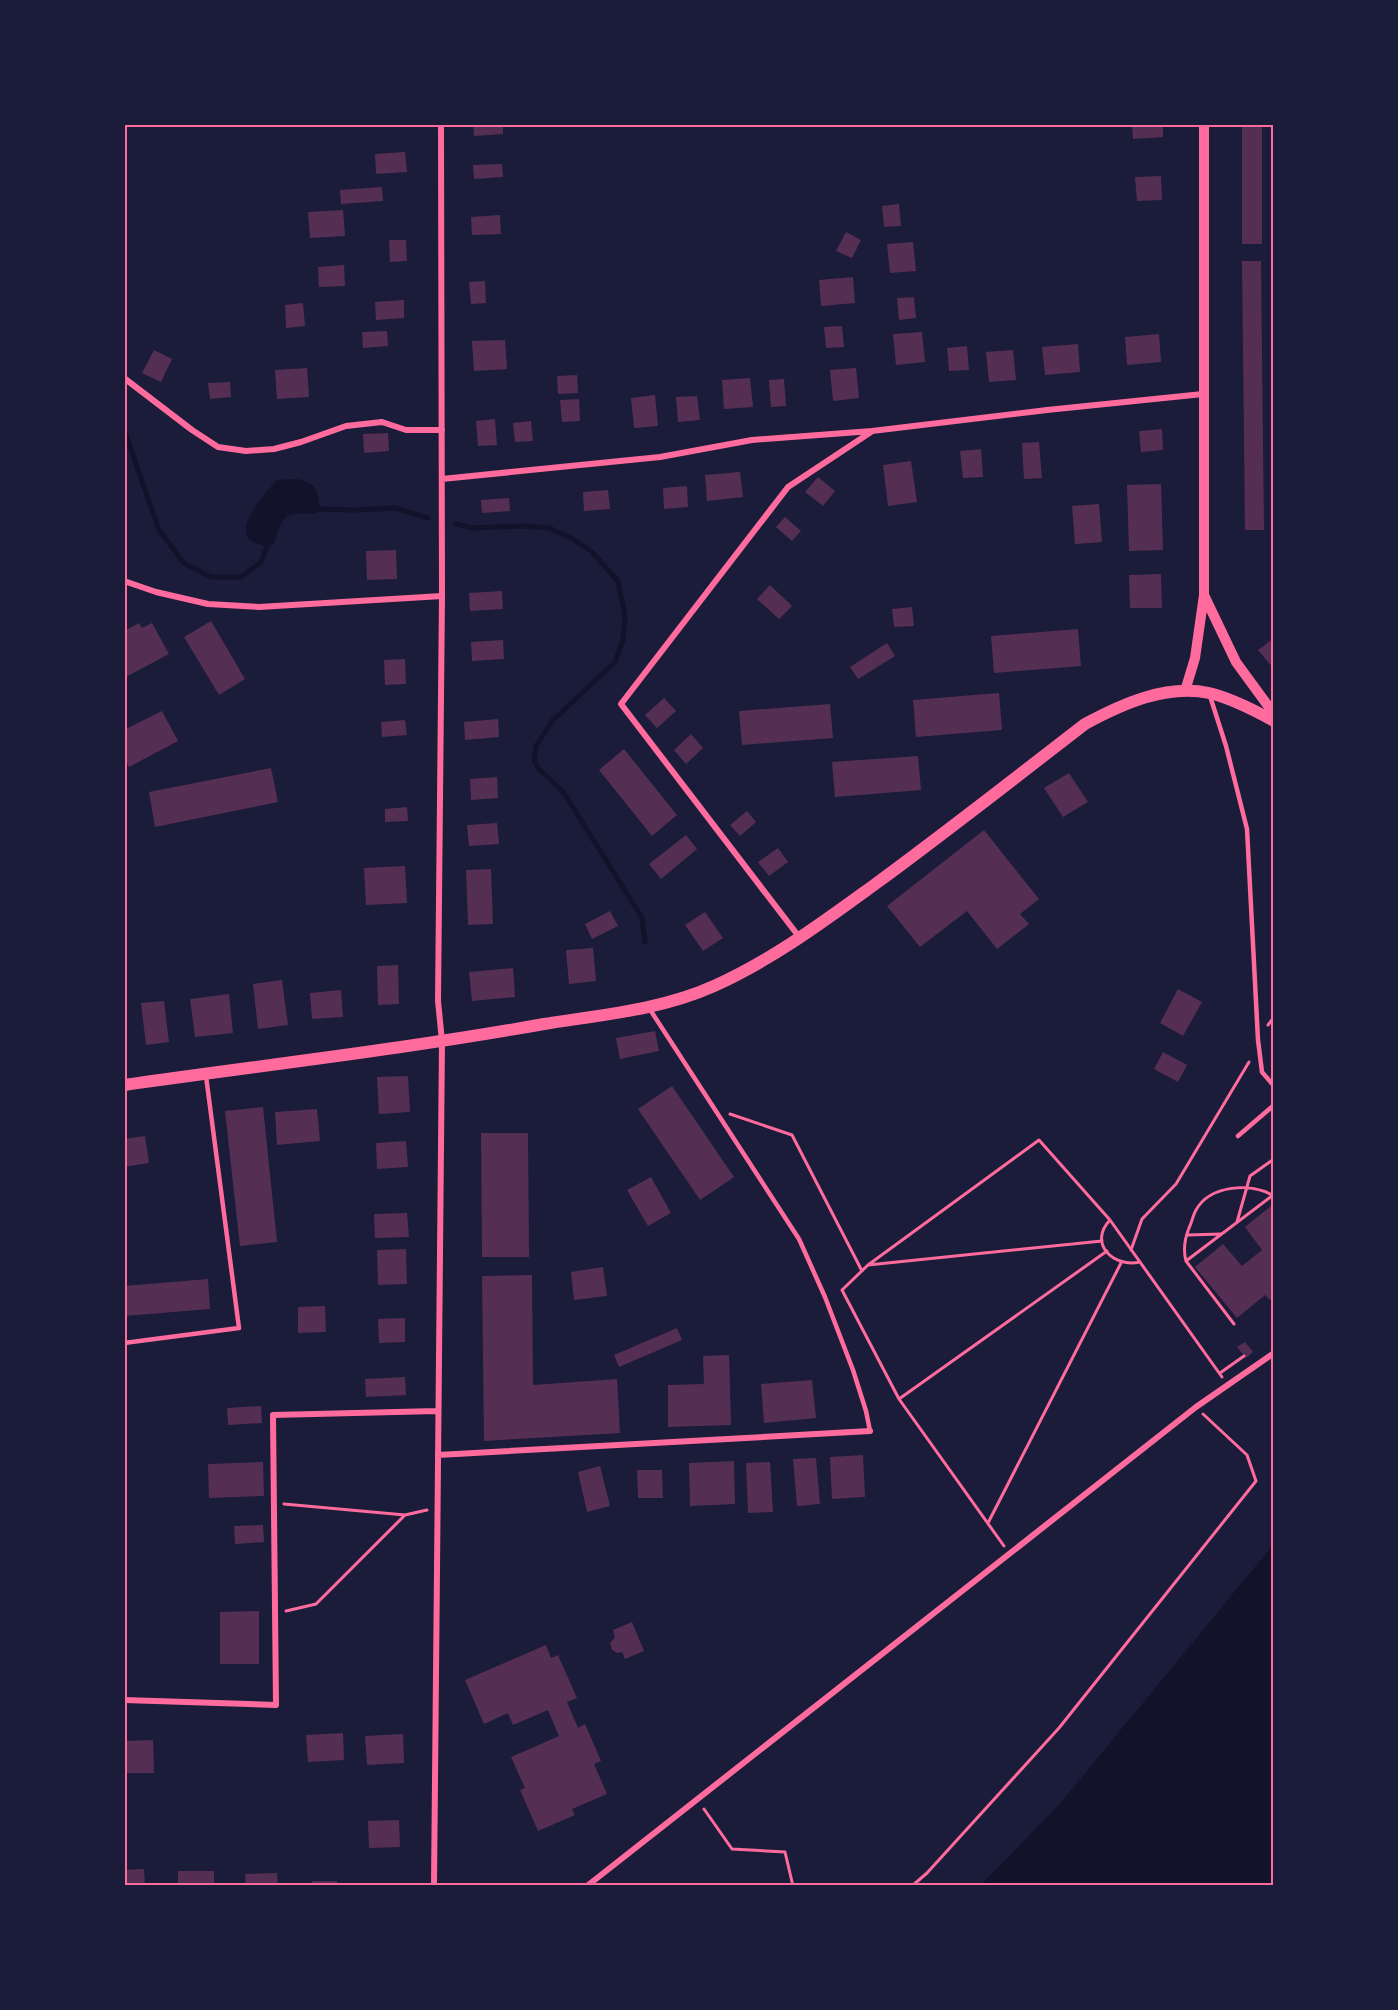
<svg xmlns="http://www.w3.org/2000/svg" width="1398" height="2010" font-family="'IBM Plex Sans',sans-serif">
<rect width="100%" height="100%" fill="#1b1b3a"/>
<path fill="#12122b" d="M297,479C318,484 318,491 320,510L315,514C285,512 282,514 274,544L267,547C262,545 253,543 249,539C236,524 268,490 277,480Z
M1273,1545V1885H981L1058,1806Z"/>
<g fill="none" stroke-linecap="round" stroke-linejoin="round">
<path stroke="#12122b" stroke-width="5" d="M124,429L159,530L184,563L211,577H241L261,562L267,547V541
M314,509L357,510L395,508L428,518
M456,524L471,528L524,526L549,528L571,538L591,551L618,581L625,616L623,640L615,662L552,721L536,746L534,760L538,768L564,793L642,918L645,942"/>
</g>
<path fill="#542f53" d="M473,124H503V134L474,136Z
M1132,124H1163V137L1133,139Z
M1242,124H1262V244H1242Z
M405,152L407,172L376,174L375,154Z
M502,164L503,177L474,179L473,165Z
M1161,176L1162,200L1137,201L1135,177Z
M382,187L383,201L341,204L340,190Z
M899,204L901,226L884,227L882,206Z
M343,210L345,236L310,238L308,212Z
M500,215L501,234L472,235L471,217Z
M846,232L861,240L852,258L836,251Z
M389,240H406L407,261L390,262Z
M913,242L916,271L890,273L887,244Z
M1242,261H1261L1264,530H1245Z
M344,265L345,286L319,287L318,267Z
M853,277L855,303L821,306L819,280Z
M485,281L486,303L471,304L469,282Z
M914,297L916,318L899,320L897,298Z
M404,300V318L376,320L375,302Z
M303,303L305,326L286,328L285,305Z
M842,326L844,347L826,348L824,327Z
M387,331L388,346L363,348L362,332Z
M922,332L925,362L896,365L893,334Z
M1159,334L1161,362L1127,365L1125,337Z
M505,340L507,369L474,371L472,341Z
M1078,344L1080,372L1045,375L1042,347Z
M967,346L969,370L949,371L947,348Z
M154,350L172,359L161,382L142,373Z
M1013,350L1016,380L989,382L986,352Z
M307,368L309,397L277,399L275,370Z
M856,368L859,398L833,401L830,370Z
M577,375L578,393L558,394L557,376Z
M750,378L753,407L724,409L722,380Z
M784,379L786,406L771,407L769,380Z
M230,382L231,397L210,399L208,383Z
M655,395L658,426L634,428L631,398Z
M697,396L700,420L678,422L676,397Z
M579,399L580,421L562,422L560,400Z
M495,419L497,445L478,446L476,421Z
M531,421L533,441L515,442L513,423Z
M1162,429L1163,450L1141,452L1139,431Z
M388,433L389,451L364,453L363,434Z
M1039,442L1042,478L1024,479L1022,443Z
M981,449L983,477L963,478L960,451Z
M911,461L917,502L888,506L883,465Z
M740,472L743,497L707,501L705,475Z
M818,477L835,491L823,506L805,492Z
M1161,484L1163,550L1129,551L1127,485Z
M687,486L688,507L664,509L663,488Z
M608,490L610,509L584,511L583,492Z
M509,498L510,511L482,513L481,500Z
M1099,504L1102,542L1075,544L1072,506Z
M785,517L801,531L792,541L776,527Z
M396,550L397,579L367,580L366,551Z
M1161,574L1162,608H1130L1129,575Z
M770,585L792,606L779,619L757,599Z
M502,591L503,609L470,611L469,593Z
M912,607L914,626L894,627L892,609Z
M211,621L245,679L219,695L184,637Z
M139,623L142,628L152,623L169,654L124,678V631Z
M1078,629L1081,666L994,673L991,636Z
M1274,638V669L1258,650Z
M503,640L504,659L472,661L471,642Z
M887,643L895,656L858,679L850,667Z
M405,659L406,684L385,685L384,660Z
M999,693L1002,730L916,737L913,700Z
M664,698L676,711L657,728L645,715Z
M830,704L833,738L742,745L739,711Z
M162,711L178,741L129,767L124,759V730Z
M498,719L499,737L465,740L464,722Z
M405,720L407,735L382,737L381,722Z
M691,734L703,748L686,764L674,750Z
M624,749L677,815L652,836L599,770Z
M918,756L921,790L835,797L832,762Z
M271,768L278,802L155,827L149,792Z
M1069,773L1088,802L1063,817L1044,788Z
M497,777L498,798L471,800L470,779Z
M407,807L408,821L385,822V809Z
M747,811L756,822L740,836L730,825Z
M497,823L499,844L469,846L467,825Z
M984,830L1039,899L1020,914L1029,924L997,949L967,911L920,947L887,906Z
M686,835L697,849L661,879L649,864Z
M778,848L788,862L769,876L758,862Z
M405,866L407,903L366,905L364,868Z
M491,869L493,924L468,925L466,870Z
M610,911L618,926L592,939L585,924Z
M705,912L723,938L703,951L685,925Z
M593,948L596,981L569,984L566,950Z
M398,965L399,1004L378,1005L377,966Z
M513,968L515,997L472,1001L469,972Z
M282,980L288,1025L258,1029L253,984Z
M1178,989L1202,1002L1183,1036L1160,1023Z
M341,990L343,1017L312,1019L310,993Z
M229,994L233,1033L195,1037L190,999Z
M164,1001L169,1042L146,1045L141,1003Z
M655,1031L659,1051L620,1059L616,1038Z
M1163,1052L1187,1065L1178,1082L1154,1069Z
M408,1076L410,1112L379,1114L377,1077Z
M672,1086L734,1177L700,1200L638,1109Z
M263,1107L277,1242L240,1246L225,1111Z
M317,1109L320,1141L277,1145L275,1112Z
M481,1133H528L529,1257H482Z
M145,1136L149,1163L124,1167V1139Z
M406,1141L408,1167L377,1169L376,1143Z
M651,1177L671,1213L648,1226L627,1190Z
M1271,1206L1274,1209V1297L1270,1300L1265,1295L1237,1318L1195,1267L1223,1244L1242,1266L1262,1250L1245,1227Z
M407,1213L409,1237L375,1238L374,1214Z
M406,1249L407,1284L378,1285L377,1250Z
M603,1267L607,1296L574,1300L571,1272Z
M532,1275L533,1385L617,1379L620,1433L484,1441L482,1276Z
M208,1279L210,1309L124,1316V1286Z
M325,1306L326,1332L298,1333V1307Z
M405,1318V1342L379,1343L378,1319Z
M677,1328L682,1340L619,1367L614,1355Z
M1245,1342L1253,1352L1246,1358L1237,1347Z
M729,1355L731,1425L668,1427V1385L704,1384L703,1356Z
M405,1377L406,1395L366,1397L365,1379Z
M812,1380L816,1418L764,1423L761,1384Z
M261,1406L262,1423L228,1425L227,1408Z
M863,1455L865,1497L832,1499L830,1457Z
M816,1458L820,1504L797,1506L793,1459Z
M734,1461L735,1504L690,1506L689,1463Z
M263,1462L264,1496L209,1498L208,1464Z
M770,1462L773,1512L748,1513L746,1463Z
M600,1466L610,1506L587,1512L578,1472Z
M637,1470H662L663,1498H638Z
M263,1525L264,1542L235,1544L234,1526Z
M259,1611V1664H220V1612Z
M632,1622L644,1651L625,1659L622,1652L617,1653L612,1650L610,1643L615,1637L613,1630Z
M546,1645L551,1658L558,1655L577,1698L567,1702L578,1728L585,1724L601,1761L594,1764L607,1794L572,1809L575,1815L538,1831L520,1790L525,1788L511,1757L559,1736L548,1710L513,1725L508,1713L484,1724L465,1680Z
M343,1733L344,1760L308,1762L306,1735Z
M403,1734L404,1763L367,1765L365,1736Z
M153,1740L154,1773H125L124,1741Z
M399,1820L400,1847L369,1848L368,1821Z
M144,1869L145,1886H124V1870Z
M178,1871H214V1886H178Z
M277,1873L278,1886H246L245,1874Z
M312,1881H337V1886H312Z"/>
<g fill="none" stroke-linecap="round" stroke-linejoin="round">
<path stroke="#ff6b9d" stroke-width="3" d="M1268,1025L1274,1017
M730,1114L792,1135L862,1271
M1110,1220C1088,1243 1113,1268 1140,1262
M1237,1222L1250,1176L1274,1159
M1187,1235L1221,1234
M1131,1250L1142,1219L1176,1184L1249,1062
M1186,1261L1273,1195
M868,1265L1102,1241
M1234,1324L1186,1261C1183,1250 1185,1238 1189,1228C1192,1222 1193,1215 1196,1210C1210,1185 1251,1182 1274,1196
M1220,1373L1244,1356
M899,1399L1107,1251
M284,1504L405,1515
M988,1523L1121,1263
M1004,1546L899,1399L842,1290L868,1265L1039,1140L1110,1220L1222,1377
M286,1611L316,1604L405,1515L427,1510
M704,1809L732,1849L785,1852L793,1886
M912,1886L927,1873L1059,1728L1256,1481L1247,1455L1203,1414"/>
<path stroke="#ff6b9d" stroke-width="4.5" d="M1210,696L1226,746L1247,829L1258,1040L1262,1072L1274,1086
M649,1008L799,1239L825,1297L853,1370L866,1411L870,1431
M1238,1136L1274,1105
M124,1343L239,1328L206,1076"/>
<path stroke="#ff6b9d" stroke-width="6" d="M124,378L192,430L218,447L246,451L274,449L301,442L346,426L382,422L406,430H442
M442,479L660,457L752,440L872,431L1047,410L1203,394
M124,581L156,592L208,604L259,607L442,596
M800,938L621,704L788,487L871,432
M438,1455L870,1431
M124,1700L276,1705L273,1415L437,1411
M434,1886L442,1041L438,1001L442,596L441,124
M587,1886L1196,1407L1274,1353"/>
<path stroke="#ff6b9d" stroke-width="10" d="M1204,595L1236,662L1274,714
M1185,691L1195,658L1204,595V124"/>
<path stroke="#ff6b9d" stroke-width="12" d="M124,1085C264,1065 405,1049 544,1024C600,1015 661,1010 714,986C772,960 823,922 874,885C945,833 1015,778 1085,724C1122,704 1166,684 1209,693C1231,698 1254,710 1274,721"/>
</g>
<rect width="1398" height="2010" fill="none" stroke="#1b1b3a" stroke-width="252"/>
<rect x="126" y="126" width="1146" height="1758" fill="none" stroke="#ff6b9d" stroke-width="2"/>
</svg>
